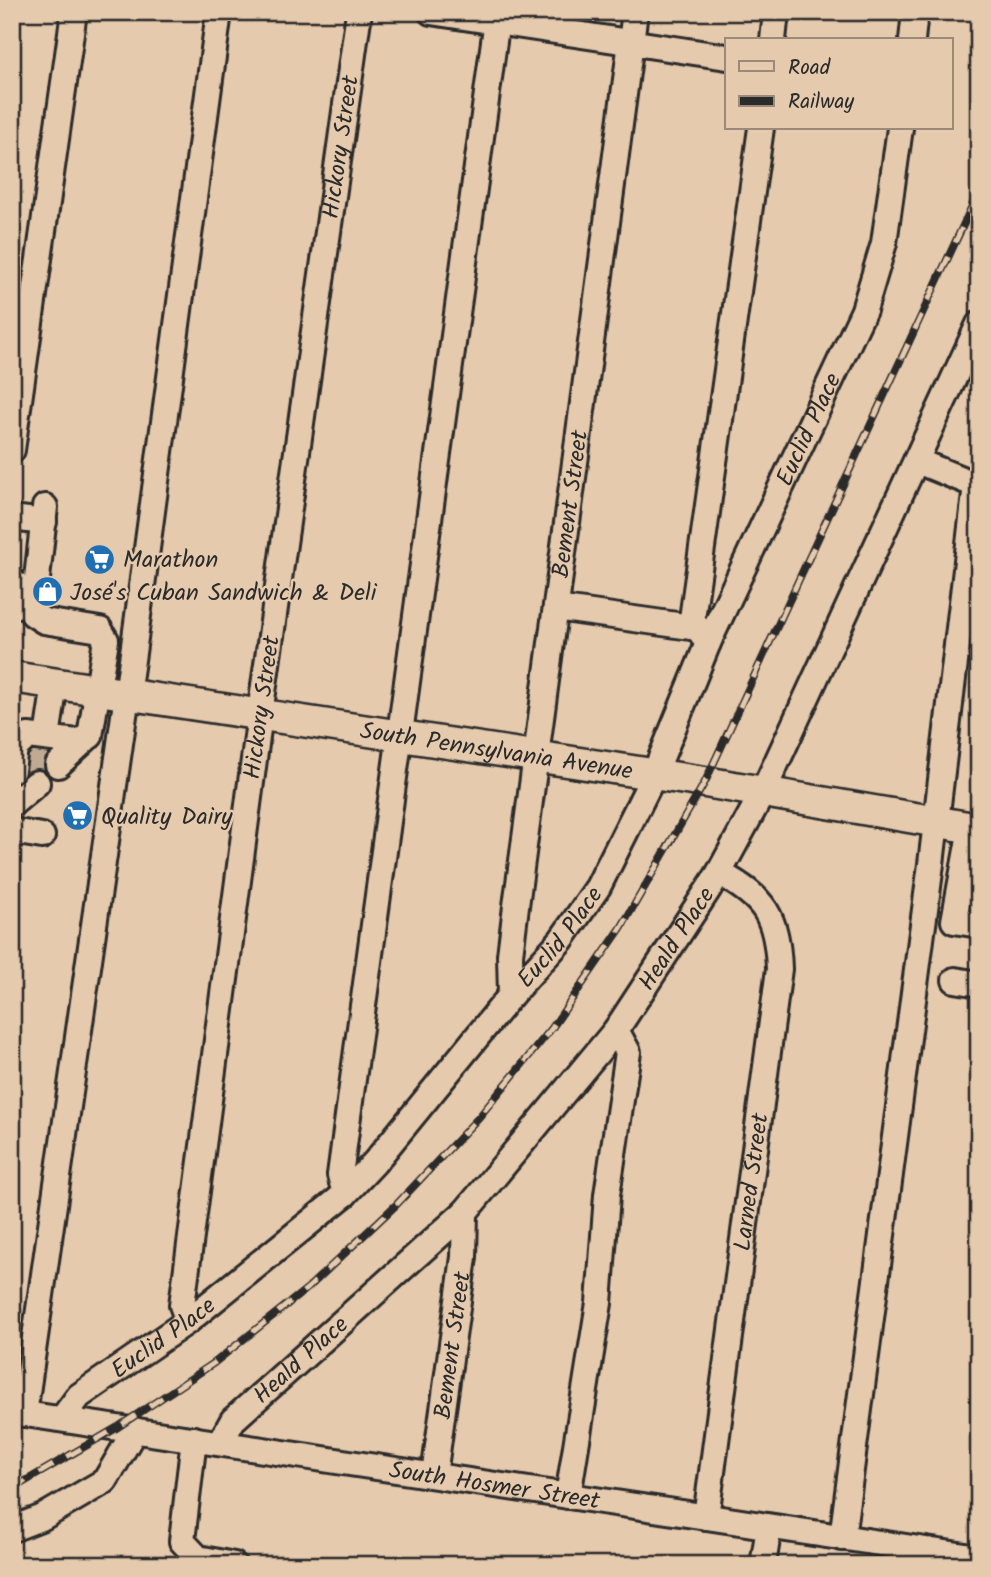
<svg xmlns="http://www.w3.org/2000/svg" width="991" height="1577" font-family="Kalam,sans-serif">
<rect width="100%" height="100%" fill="#e6caad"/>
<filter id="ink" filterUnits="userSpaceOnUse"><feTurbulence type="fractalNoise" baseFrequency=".0143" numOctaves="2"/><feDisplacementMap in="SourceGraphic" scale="14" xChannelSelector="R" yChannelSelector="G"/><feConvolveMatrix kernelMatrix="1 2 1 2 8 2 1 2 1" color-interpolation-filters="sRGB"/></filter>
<g filter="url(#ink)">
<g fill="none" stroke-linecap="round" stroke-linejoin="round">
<path stroke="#c1aa93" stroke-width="24" stroke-dasharray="24 12" stroke-linecap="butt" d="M28,770L48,753"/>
<defs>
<g id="minor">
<path d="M431,12L727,57"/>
<path d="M773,40L776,12"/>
<path d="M912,40L915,12"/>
<path d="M12,450L74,12"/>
<path d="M12,518L44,522"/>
<path d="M12,581L33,597L12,607"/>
<path d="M556,608L698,628"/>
<path d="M708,643L692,619L761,128"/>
<path d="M47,737L55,684"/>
<path d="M58,765L85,740"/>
<path d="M12,770L15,748L28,736L77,742L90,736L106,640L100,630L44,621L33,614L45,507"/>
<path d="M12,804L37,783"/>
<path d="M971,828L954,921L979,925"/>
<path d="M12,831L42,836"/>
<path d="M955,980L979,984"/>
<path id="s1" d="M511,995L510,955L516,906L635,12"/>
<path d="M345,1194L340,1175L498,12"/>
<path id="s2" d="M188,1321L182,1305L260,714L359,12"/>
<path id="s3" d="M12,1412L979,1558"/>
<path d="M24,1414L133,653L219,12"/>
<path id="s4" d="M62,1419L79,1396L188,1321L345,1194L375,1162L511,995L561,940L598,887L654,775L708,643L864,310L884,243L900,128"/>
<path d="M194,1439L182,1541L198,1558L234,1565"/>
<path id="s5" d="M220,1443L233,1420L465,1212L616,1030L719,873L763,792L979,324"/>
<path id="s6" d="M434,1475L464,1257L465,1212"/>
<path d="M568,1496L599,1303L607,1195L628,1052L616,1030"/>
<path id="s7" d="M706,1517L779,969C777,916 765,898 719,873"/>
<path d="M12,1529L43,1517L105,1481L135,1430"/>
<path d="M842,1538L931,864L976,485L917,461"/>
<path d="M763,1565L769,1527"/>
</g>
<g id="major">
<path id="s8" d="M12,677L705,782L979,829"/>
</g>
</defs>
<use href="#minor" stroke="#2b2b2b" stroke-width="30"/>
<use href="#major" stroke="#2b2b2b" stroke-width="35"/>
<use href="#minor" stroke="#e6caad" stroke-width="24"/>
<use href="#major" stroke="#e6caad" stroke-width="30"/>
<defs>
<path id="rail" d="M12,1489L118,1427L214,1363L309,1287L397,1204L479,1117L552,1028L621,928L705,782L979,191"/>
</defs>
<use href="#rail" stroke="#2b2b2b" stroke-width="8"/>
<use href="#rail" stroke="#e6caad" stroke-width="5" stroke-dasharray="16" stroke-linecap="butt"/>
</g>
</g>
<defs>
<symbol id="supermarket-disc" viewBox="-11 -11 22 22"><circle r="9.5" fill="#1f6fb2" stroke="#e6caad"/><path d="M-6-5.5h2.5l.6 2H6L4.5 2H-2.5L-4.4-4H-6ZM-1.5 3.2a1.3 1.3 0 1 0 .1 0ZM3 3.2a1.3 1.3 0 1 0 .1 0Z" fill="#fff"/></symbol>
<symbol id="shop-disc" viewBox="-11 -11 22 22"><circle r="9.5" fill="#1f6fb2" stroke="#e6caad"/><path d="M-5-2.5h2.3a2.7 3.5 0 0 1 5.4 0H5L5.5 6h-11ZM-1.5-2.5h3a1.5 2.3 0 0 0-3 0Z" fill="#fff"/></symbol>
</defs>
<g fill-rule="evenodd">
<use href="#supermarket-disc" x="82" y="542" width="35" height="35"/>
<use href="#shop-disc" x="30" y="574" width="35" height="35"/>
<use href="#supermarket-disc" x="60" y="798" width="35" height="35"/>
</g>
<g text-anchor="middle" stroke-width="5" stroke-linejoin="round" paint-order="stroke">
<g font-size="24" fill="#2b2b2b" stroke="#e6caad">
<text dy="8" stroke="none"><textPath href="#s2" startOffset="1186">Hickory Street</textPath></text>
<text dy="8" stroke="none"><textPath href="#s4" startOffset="1265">Euclid Place</textPath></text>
<text dy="8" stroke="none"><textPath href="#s1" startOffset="495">Bement Street</textPath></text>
<text dy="8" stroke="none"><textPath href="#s2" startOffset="620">Hickory Street</textPath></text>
<text dy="8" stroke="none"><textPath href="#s8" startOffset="490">South Pennsylvania Avenue</textPath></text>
<text dy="8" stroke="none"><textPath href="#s4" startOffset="698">Euclid Place</textPath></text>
<text dy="8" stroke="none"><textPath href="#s5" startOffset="684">Heald Place</textPath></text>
<text dy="8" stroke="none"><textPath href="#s7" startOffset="338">Larned Street</textPath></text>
<text dy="8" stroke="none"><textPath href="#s4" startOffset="131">Euclid Place</textPath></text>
<text dy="8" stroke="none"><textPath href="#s6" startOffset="131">Bement Street</textPath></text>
<text dy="8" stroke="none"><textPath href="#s5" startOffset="117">Heald Place</textPath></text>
<text dy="8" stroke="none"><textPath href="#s3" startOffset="488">South Hosmer Street</textPath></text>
</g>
<g font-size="24" fill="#2b2b2b" stroke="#e6caad" text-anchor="start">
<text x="123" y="567">Marathon</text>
<text x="70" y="600">José's Cuban Sandwich &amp; Deli</text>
<text x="101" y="824">Quality Dairy</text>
</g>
</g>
<rect width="991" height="1577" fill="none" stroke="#e6caad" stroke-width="42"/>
<rect x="21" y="21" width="949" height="1535" fill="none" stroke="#2b2b2b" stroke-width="2.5" filter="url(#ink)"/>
<rect x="725" y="38" width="228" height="91" fill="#e6caad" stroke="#9b8a79" stroke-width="2"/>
<rect x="739" y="61" width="35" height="10" fill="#e6caad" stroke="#9b8a79" stroke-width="2"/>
<text x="788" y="74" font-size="21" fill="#2b2b2b">Road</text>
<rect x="739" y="96" width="35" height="10" fill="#2b2b2b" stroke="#9b8a79" stroke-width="2"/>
<text x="788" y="108" font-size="21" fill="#2b2b2b">Railway</text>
</svg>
